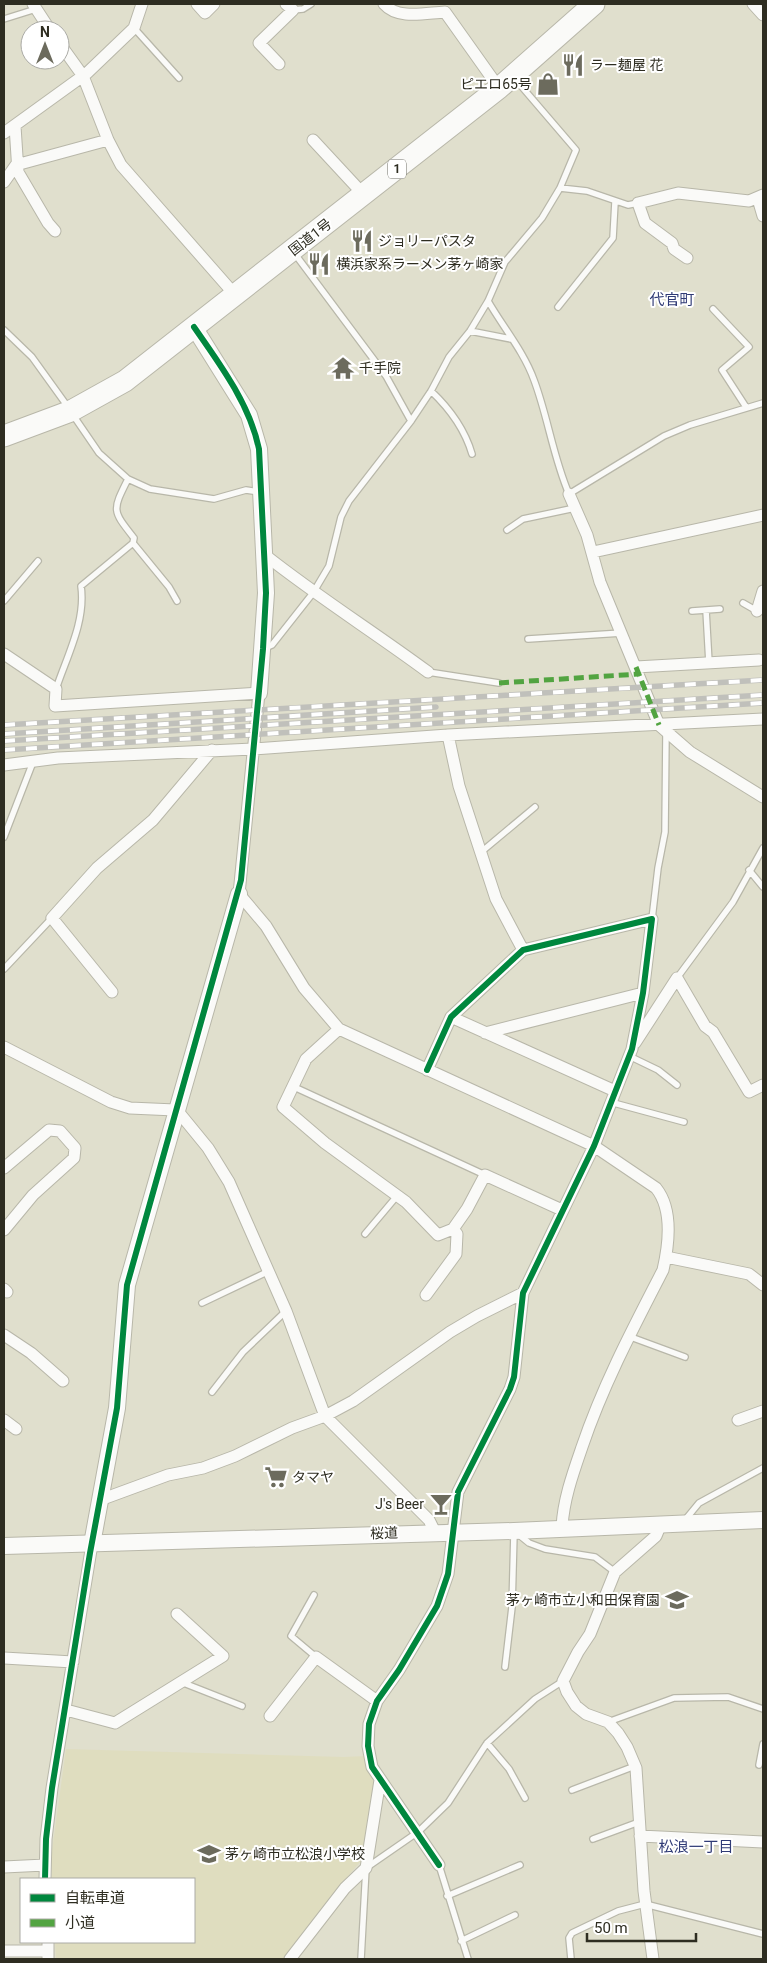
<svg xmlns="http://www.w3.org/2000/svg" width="767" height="1963" font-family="Roboto,'Noto Sans JP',sans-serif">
<rect width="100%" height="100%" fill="#e0dfcd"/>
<path fill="#dfddbf" d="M66,1749L344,1757L366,1756L375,1786L365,1856L327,1901L287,1959H56L55,1942H194V1879H52V1851Z"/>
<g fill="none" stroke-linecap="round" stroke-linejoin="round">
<defs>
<path id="lane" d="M293,10L303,9L311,4
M4,19L36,9
M134,28L179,78
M516,80L576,150L560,188
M295,254L386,376L411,421
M488,301C503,327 524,352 534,380C548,417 553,457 569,494L664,436L690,425L763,403
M558,307L613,238L615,202
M713,309L749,347L722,370L746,407
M4,330L32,357L68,407
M470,331L511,339
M431,391C449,408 465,430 472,454
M73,415L99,453L128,479L150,489L214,499L246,490L260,492
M507,530L523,519L575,508
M133,543L169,587L177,601
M4,601L38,561
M743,603L757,611H763
M706,610L709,663
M692,611L720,609
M528,639L622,633
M265,648L272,645L313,593L329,566L341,517L349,501L411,421L431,391L449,357L470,331L488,301L505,262L542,218L560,188L587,191L628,205L638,203
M428,672L499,683
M56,689C67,656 86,621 81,586L133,543L134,538C112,510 112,511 128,479
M4,837L33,762
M480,853L535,807
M749,870L763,887
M652,919L658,868L665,832L666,733
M4,969L52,918
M677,978L733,902L763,848
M629,1056L658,1070L677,1085
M292,1086L485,1175
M610,1102L684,1122
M365,1234L397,1196
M202,1303L267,1272
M628,1336L685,1357
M212,1392L243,1352L286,1311
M685,1520L699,1503L763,1468
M518,1534L529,1543L545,1549L595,1557L615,1572
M314,1595L291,1636L316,1657
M505,1667L512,1607L514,1533
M181,1682L242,1706
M608,1722L674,1698L728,1697L763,1709
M487,1743L509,1769L525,1798
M759,1765L763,1744
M572,1790L635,1766
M593,1839L639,1822
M439,1865L468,1959
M447,1896L520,1865
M461,1941L515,1915
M361,1959L366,1868L418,1832L448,1803L487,1743L535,1699L563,1681
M571,1959L569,1938L572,1933L618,1911L645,1904L763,1934"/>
<path id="street" d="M33,4L50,30
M197,4L205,13L214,4
M384,4C398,20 425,13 445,12L499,88
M753,4L763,15
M60,44L83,76L108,140L121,165L236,296
M279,64L259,43L293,10L286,4
M15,126L18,172L48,223L55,231
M4,133L87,73L134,28L142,4
M313,140L364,195
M4,182L16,165L108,140
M758,199L763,216
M687,258L674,249L672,243L645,223L638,203L678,193L749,201L763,195
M569,494L587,535L600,582L659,725L690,752L763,797
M593,552L763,515
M265,555C318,597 374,632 428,672
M757,611L763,591
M4,654L56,689L55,706L259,693L239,894L266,926L304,988L339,1029L594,1146L656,1188C673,1209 669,1244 663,1270C633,1328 603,1385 582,1447C573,1473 563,1501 562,1528
M636,667L759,660
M448,735L459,786L496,899L523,950
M4,765L58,758L253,749L448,735L763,719
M112,992L52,918L97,868L153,820L212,750
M451,1017L615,1091
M339,1029L306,1059L283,1107L325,1143L406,1202L438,1235L453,1229L457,1234L456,1254L426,1295
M485,1033L643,993
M635,1043L677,978L705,1026L713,1032L749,1092L763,1085
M4,1047L111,1102L130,1108L175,1110L181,1115L208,1148L229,1182L286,1311L325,1416L429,1520L435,1532
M427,1070L451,1017L523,950L652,919L643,993L632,1049L594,1146L523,1293L514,1377L510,1389L458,1492L448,1574L437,1606L399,1670L377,1701L369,1724L368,1746L372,1767L439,1865
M4,1168L49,1130L60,1131L75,1148L74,1158L33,1195L4,1230
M453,1229L467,1209L485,1175L562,1210
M666,1257L749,1274L763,1285
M4,1289L7,1292
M4,1335L31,1353L63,1381
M4,1420L16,1429
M738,1420L763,1411
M100,1500L168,1475L203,1468L235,1456L292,1428L325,1416L353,1401L450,1332L477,1316L523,1293
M4,1658L73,1662
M66,1710L115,1723L223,1656L177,1614
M270,1716L316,1657L377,1701
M640,1836L763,1842
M4,1867L45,1865
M45,1879L46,1839L52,1788L92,1544
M48,1942V1959
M4,1951H48
M290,1959L345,1888L366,1868L380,1780
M653,1959L644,1891L636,1768L627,1747L618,1733L608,1722L586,1714L576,1706L567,1692L563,1681L578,1652L590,1634L615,1572L656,1536L661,1524"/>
<path id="secondary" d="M194,327L249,415L259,449L266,593L259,693
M92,1544L117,1408L127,1285L239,894
M4,1546L514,1531L763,1520"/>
<path id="highway" d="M4,436L71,411L125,381L499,88L594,4"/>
</defs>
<use href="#lane" stroke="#b8b7a9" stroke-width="8"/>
<use href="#street" stroke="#b8b7a9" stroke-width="13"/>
<use href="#secondary" stroke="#b8b7a9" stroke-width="18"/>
<use href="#highway" stroke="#b8b7a9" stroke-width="23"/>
<use href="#lane" stroke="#fafaf8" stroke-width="5.5"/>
<use href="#street" stroke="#fafaf8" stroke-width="11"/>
<use href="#secondary" stroke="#fafaf8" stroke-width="16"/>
<use href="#highway" stroke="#fafaf8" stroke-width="21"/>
<defs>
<path id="rail" d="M4,725L763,680
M4,734L436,707
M4,741L763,695
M4,750L763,703"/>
</defs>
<use href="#rail" stroke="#c0c0bb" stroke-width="5.5"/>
<use href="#rail" stroke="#fff" stroke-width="4" stroke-dasharray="11" stroke-linecap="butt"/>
<path stroke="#52a441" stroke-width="5" stroke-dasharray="10 5" stroke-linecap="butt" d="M636,667L659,725
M499,683L639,674"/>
<defs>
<path id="cycleway" d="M427,1070L451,1017L523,950L652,919L643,993L632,1049L594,1146L523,1293L514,1377L510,1389L458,1492L448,1574L437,1606L399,1670L377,1701L369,1724L368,1746L372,1767L439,1865
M45,1879L46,1839L52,1788L90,1553L117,1408L127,1285L241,880L263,649L266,593L259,449C250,405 220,364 194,327"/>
</defs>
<use href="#cycleway" stroke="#fff" stroke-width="9"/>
<use href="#cycleway" stroke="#00873e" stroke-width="6"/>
</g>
<defs>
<symbol id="restaurant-bare" viewBox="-9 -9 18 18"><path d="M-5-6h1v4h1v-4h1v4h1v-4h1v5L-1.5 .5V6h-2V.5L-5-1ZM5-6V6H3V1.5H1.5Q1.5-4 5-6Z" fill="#6c6b5d" stroke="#fff" stroke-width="2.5" paint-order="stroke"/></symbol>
<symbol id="shop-bare" viewBox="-9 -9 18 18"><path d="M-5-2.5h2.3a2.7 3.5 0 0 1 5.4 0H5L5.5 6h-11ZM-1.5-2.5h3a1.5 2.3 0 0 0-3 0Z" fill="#6c6b5d" stroke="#fff" stroke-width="2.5" paint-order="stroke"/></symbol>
<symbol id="temple-bare" viewBox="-9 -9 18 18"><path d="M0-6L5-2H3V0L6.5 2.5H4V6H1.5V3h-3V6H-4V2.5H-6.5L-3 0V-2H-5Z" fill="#6c6b5d" stroke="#fff" stroke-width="2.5" paint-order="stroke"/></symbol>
<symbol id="supermarket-bare" viewBox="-9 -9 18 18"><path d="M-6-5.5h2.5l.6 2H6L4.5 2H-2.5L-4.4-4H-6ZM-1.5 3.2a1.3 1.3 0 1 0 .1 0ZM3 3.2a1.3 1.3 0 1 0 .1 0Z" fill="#6c6b5d" stroke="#fff" stroke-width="2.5" paint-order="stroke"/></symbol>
<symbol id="bar-bare" viewBox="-9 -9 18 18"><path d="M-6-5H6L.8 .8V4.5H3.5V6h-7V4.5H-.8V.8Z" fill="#6c6b5d" stroke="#fff" stroke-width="2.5" paint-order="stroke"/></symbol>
<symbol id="school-bare" viewBox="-9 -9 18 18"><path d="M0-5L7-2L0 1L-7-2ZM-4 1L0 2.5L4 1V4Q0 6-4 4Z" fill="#6c6b5d" stroke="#fff" stroke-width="2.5" paint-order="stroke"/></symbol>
</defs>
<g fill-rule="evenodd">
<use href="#restaurant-bare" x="557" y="49" width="32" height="32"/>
<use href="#shop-bare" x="532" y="68" width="32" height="32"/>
<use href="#restaurant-bare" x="346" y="225" width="32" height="32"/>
<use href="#restaurant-bare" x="303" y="248" width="32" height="32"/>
<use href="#temple-bare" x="327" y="352" width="32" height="32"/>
<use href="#supermarket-bare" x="260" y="1461" width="32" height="32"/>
<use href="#bar-bare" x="425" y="1488" width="32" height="32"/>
<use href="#school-bare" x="661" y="1584" width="32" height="32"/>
<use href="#school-bare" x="193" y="1838" width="32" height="32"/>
</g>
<g text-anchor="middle" stroke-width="4" stroke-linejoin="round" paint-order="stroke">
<rect fill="#fff" stroke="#6d6c64" stroke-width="1" x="388" y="159.5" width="18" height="19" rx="4"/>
<g font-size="12" font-weight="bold" fill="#2e2d21">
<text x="397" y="173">1</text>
</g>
<g font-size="14" fill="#2e2d21" stroke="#fff" text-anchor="start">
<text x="590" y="70">ラー麺屋 花</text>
<text x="532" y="89" text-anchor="end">ピエロ65号</text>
<text x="378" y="246">ジョリーパスタ</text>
<text x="336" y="269">横浜家系ラーメン茅ヶ崎家</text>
<text x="359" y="373">千手院</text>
<text x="292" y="1482">タマヤ</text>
<text x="424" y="1509" text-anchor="end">J's Beer</text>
<text x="660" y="1605" text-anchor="end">茅ヶ崎市立小和田保育園</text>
<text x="225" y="1859">茅ヶ崎市立松浪小学校</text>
</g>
<g font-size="14" fill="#2e2d21" stroke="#fff">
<text transform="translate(310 237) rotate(-38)" y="5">国道1号</text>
<text transform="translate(384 1533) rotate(-2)" y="5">桜道</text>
</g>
<g font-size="15" fill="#303b76" stroke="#fff">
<text x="672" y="305">代官町</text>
<text x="696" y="1852">松浪一丁目</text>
</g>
</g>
<rect width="767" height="1963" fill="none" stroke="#2e2d21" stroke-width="10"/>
<rect x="20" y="1878" width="175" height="65" fill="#ffffff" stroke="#ababa6"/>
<rect x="30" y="1894" width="25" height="8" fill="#00873e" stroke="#ababa6"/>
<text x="65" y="1903" font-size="15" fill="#2e2d21">自転車道</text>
<rect x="30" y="1919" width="25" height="8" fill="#52a441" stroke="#ababa6"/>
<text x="65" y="1928" font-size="15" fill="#2e2d21">小道</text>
<g transform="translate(45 45)"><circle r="24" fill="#ffffff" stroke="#ababa6"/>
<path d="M0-4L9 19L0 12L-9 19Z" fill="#6c6b5d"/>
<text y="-8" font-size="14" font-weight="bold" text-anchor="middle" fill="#2e2d21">N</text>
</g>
<path d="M587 1933v8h109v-8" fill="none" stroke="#2e2d21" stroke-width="2.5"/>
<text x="594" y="1933" font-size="15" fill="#2e2d21" stroke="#ffffff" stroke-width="4" paint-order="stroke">50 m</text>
</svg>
